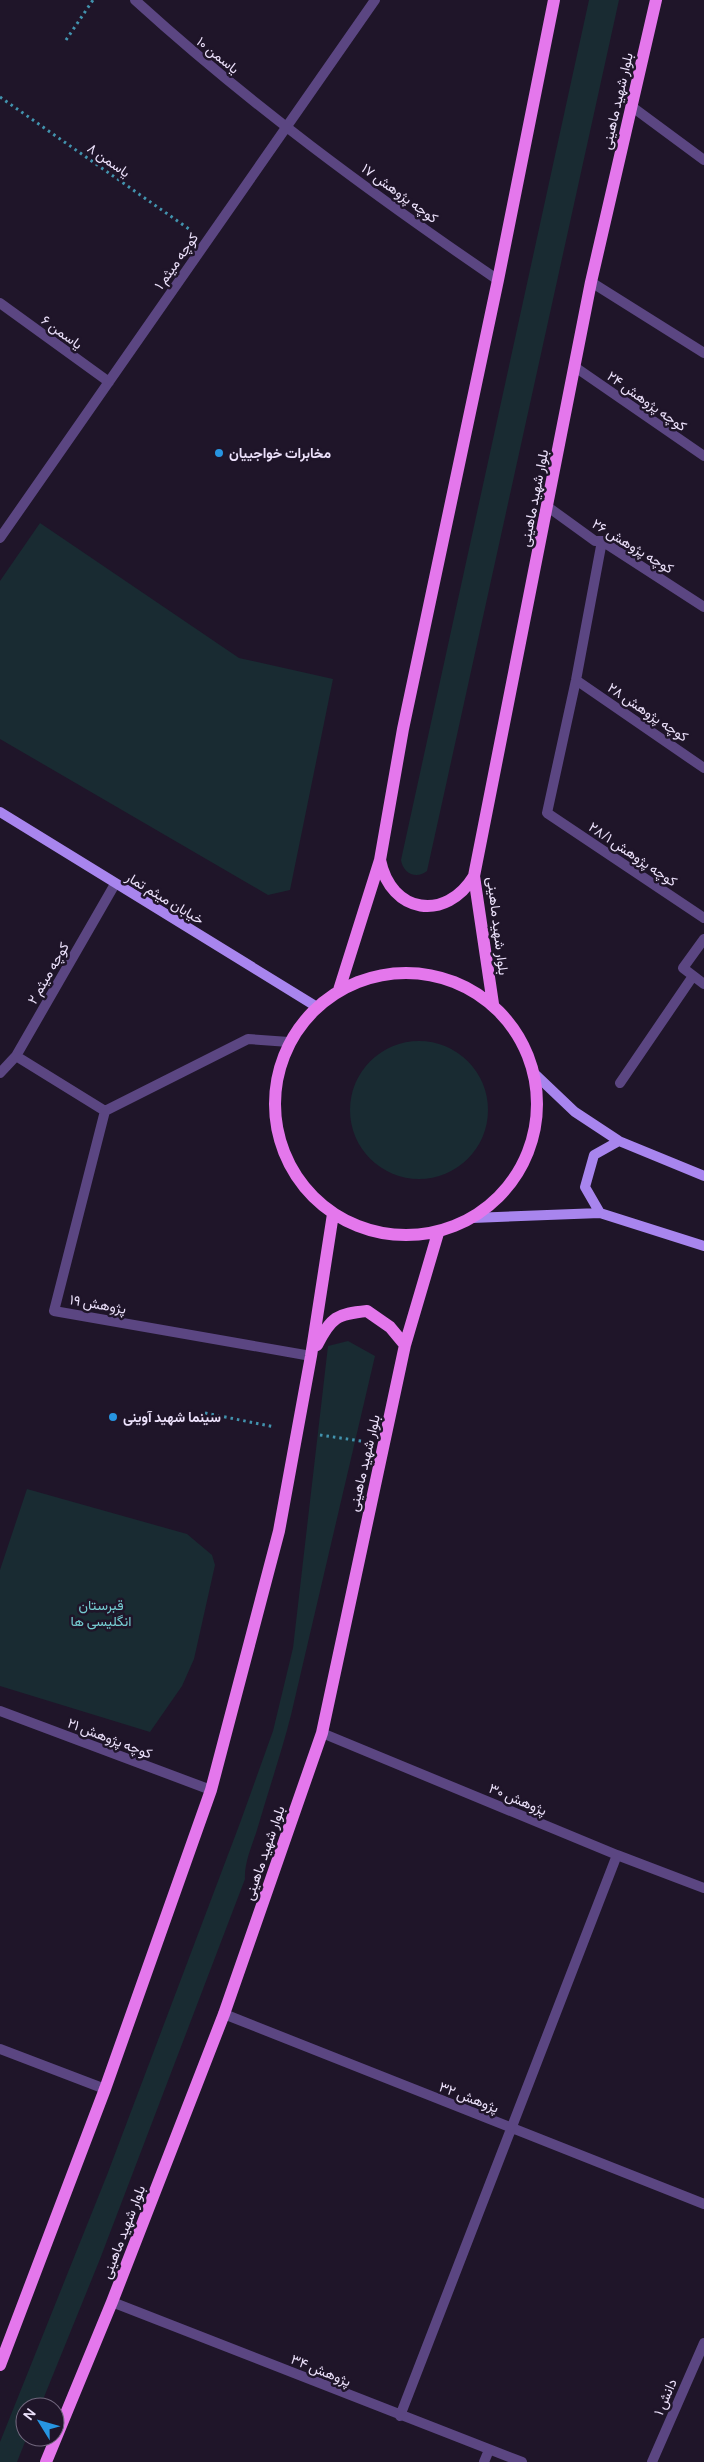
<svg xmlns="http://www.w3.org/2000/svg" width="704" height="2462" font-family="Manrope,Vazirmatn,sans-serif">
<rect width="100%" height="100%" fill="#1f1529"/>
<path fill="#192b32" d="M589,0H619L427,871C416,880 403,873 401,860Z
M40,523L239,658L333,679L290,890L268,895L0,739V581Z
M350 1110a69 69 0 1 1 138 0a69 69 0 1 1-138 0Z
M348,1341L375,1356L291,1715C281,1754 268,1792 257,1830C252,1846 244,1863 245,1879L100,2259L40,2407H25V2437H27L17,2462H0V2442L107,2175L240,1823L273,1731L293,1648L328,1346Z
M27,1489L187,1534L212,1555L215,1565L194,1659L182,1686L150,1732L0,1686V1570Z"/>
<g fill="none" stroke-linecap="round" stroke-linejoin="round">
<path stroke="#4293ae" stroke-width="3" stroke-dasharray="2.5 4" stroke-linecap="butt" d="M66,40L93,0
M0,97L189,229
M205,1413L275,1427
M320,1435L361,1441"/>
<path stroke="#5b4682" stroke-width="10" d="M135,0C248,103 372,194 498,280
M631,106L704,160
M591,282L704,353
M0,303L109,382
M575,367L704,456
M548,507L595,541H602L704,607
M0,538L375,0
M602,541L576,680L547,813L704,918
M576,680L704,768
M704,939L683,968L704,984
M16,1056L105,1111
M0,1073L16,1056L115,884
M620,1083L693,976
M105,1111L54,1311L311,1356
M105,1111L248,1039L289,1042
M0,1711L211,1790
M322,1733L617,1855L704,1888
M224,2014L704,2204
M0,2049L105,2089
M112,2302L522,2462
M400,2416L617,1855
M484,2462L489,2450
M652,2462L704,2343"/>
<path stroke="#a885ee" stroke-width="10" d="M0,812L317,1007
M535,1074L575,1112L619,1141L704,1176
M600,1213L585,1187L594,1155L619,1141
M472,1218L600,1213L704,1246"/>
<path stroke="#e477ec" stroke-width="12" d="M380,860C391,914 446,922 474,876
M275 1104a131 131 0 1 1 262 0a131 131 0 1 1-262 0Z
M339,990L380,860L403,729L498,280L554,0
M493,1004L474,876L591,282L656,0
M317,1345C331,1317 337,1314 367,1311L390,1327L405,1345
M0,2365L105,2089L211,1790L279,1531L311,1356L333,1214
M46,2462L112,2302L224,2014L322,1733L405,1345L438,1233"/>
</g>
<g fill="#2795e1" stroke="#1f1529" stroke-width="2">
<circle cx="219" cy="453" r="5"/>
<circle cx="113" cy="1417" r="5"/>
</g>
<g text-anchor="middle" stroke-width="5" stroke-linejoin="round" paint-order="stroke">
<g font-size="14" fill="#ece1fb" stroke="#1f1529">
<text transform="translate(218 55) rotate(39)" y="5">یاسمن ۱۰</text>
<text transform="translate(617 101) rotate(-77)" y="5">بلوار شهید ماهینی</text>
<text transform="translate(109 160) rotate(35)" y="5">یاسمن ۸</text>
<text transform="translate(400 193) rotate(36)" y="5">کوچه پژوهش ۱۷</text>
<text transform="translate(176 261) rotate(-55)" y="5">کوچه میثم ۱</text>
<text transform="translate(62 332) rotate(36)" y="5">یاسمن ۶</text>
<text transform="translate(647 401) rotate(35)" y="5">کوچه پژوهش ۲۴</text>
<text transform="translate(534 498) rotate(-79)" y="5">بلوار شهید ماهینی</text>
<text transform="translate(633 546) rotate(31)" y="5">کوچه پژوهش ۲۶</text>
<text transform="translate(648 712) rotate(34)" y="5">کوچه پژوهش ۲۸</text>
<text transform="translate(633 854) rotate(34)" y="5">کوچه پژوهش ۲۸/۱</text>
<text transform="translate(165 898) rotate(31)" y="5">خیابان میثم تمار</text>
<text transform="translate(498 926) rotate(83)" y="5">بلوار شهید ماهینی</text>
<text transform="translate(48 973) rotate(-60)" y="5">کوچه میثم ۲</text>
<text transform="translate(98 1304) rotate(10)" y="5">پژوهش ۱۹</text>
<text transform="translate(364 1463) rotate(-77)" y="5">بلوار شهید ماهینی</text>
<text transform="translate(110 1738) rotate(21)" y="5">کوچه پژوهش ۲۱</text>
<text transform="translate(518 1799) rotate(23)" y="5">پژوهش ۳۰</text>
<text transform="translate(264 1853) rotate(-71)" y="5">بلوار شهید ماهینی</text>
<text transform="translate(469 2097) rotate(21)" y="5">پژوهش ۳۲</text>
<text transform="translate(123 2232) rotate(-69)" y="5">بلوار شهید ماهینی</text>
<text transform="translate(321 2370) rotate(22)" y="5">پژوهش ۳۴</text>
<text transform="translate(665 2397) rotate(-67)" y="5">دانش ۱</text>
</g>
<g font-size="14" font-weight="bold" fill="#ece1fb" stroke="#1f1529" text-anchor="start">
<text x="229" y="458">مخابرات خواجییان</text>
<text x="123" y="1422">سینما شهید آوینی</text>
</g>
<g font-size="14" fill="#76cdd2" stroke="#1f1529">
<text x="101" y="1610">قبرستان<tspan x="101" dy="16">انگلیسی ها</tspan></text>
</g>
</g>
<g transform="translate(40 2422) rotate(307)"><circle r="24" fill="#1f1529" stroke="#71677d"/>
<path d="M0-4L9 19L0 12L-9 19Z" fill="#2795e1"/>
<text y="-8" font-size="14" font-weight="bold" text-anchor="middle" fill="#ece1fb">N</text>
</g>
</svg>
